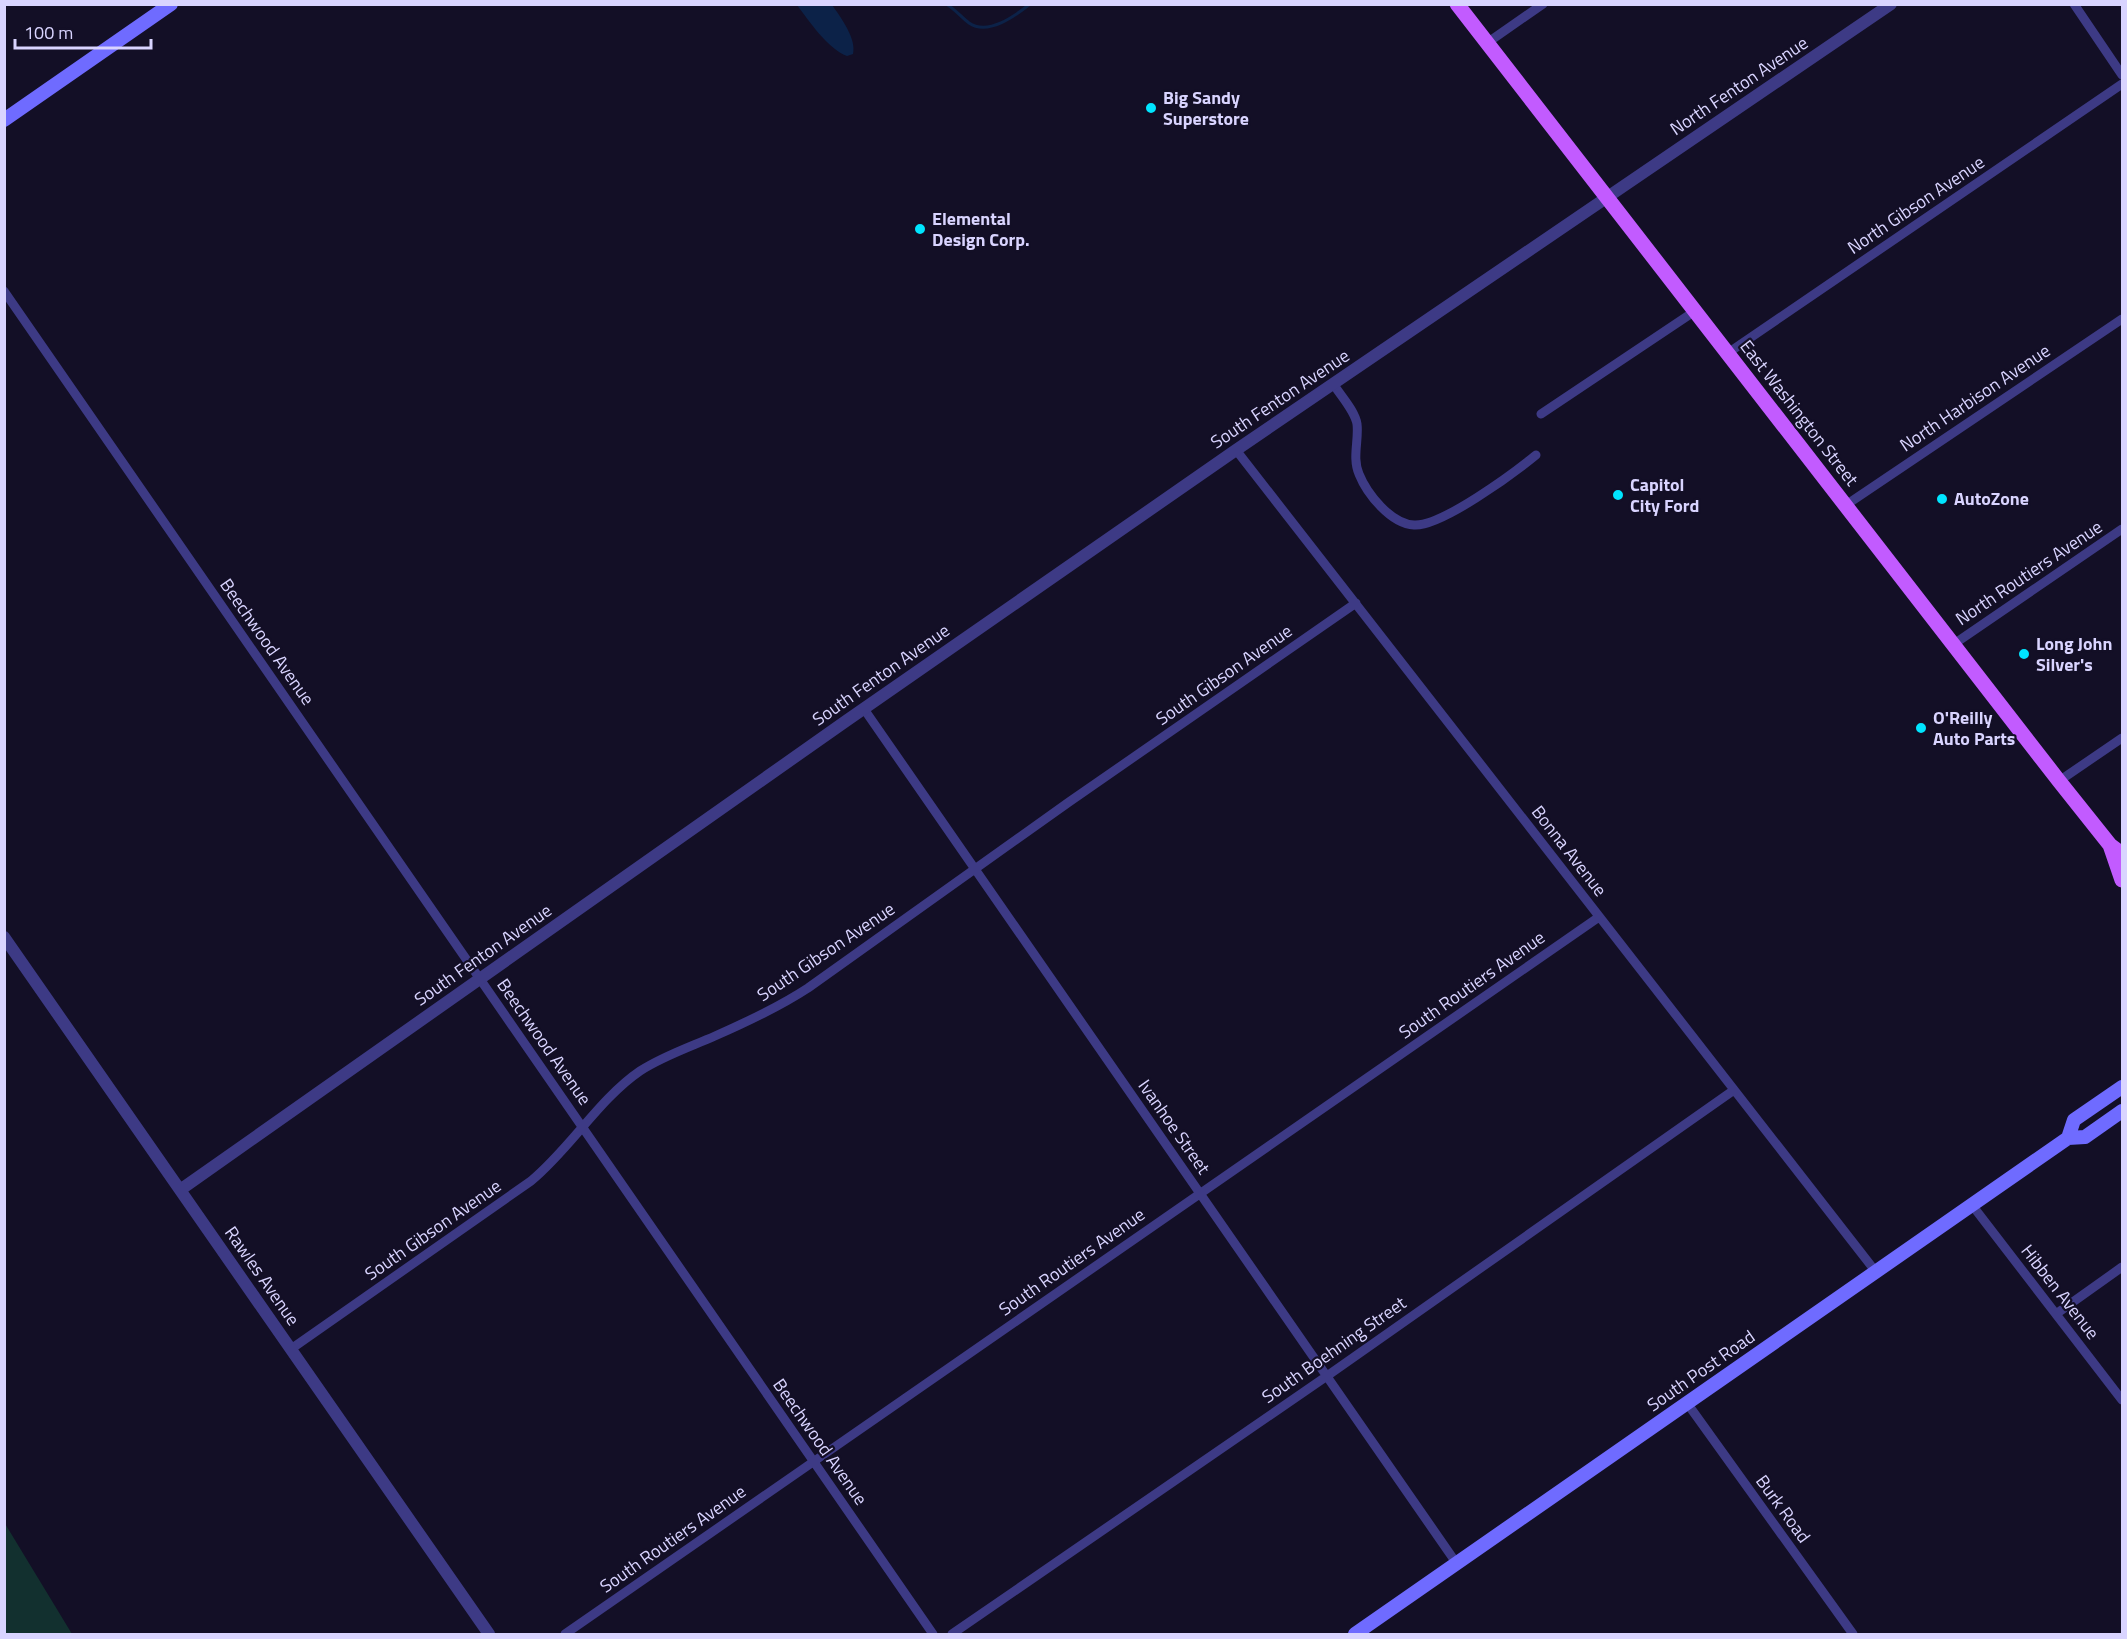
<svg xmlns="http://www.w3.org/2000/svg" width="2127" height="1639" font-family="'Titillium Web',sans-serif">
<rect width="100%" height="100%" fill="#130f26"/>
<path fill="#12302f" d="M4,1522L72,1634H5Z"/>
<path fill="#0c2248" d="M797,5H832C840,16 857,39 853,54L847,56C828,49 809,21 797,5Z"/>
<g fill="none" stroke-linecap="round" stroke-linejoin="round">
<path stroke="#0c2248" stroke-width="3" d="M946,4C955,9 961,17 969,23C988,36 1015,16 1030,4"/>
<path stroke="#3d3a85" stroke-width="9" d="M2074,4L2122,75
M1487,43L1543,4
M4,291L933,1634
M1728,353L2122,84
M1334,385C1341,396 1355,411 1357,424C1359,440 1352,458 1359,474C1367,494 1391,524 1414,525C1441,527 1514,473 1536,455
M1541,414L1695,311
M1236,450L1876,1272
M1846,505L2122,319
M1954,644L2122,529
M864,709L1457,1564
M2059,781L2122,738
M1972,1205L2122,1400
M2056,1314L2122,1267
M291,1349L531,1181C570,1149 599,1099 640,1071C663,1056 690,1047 715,1036C747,1022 779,1007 808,988L1069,802L1356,603
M1687,1403L1853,1634
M565,1634L1599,917
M952,1634L1327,1376L1734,1090"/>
<path stroke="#3d3a85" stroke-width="12" d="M4,937L489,1634
M180,1190L846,721L1236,450L1891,4"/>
<path stroke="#6f6bff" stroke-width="14" d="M4,120L171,4
M2068,1138L2074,1120L2122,1087
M1355,1634L2068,1138L2085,1137L2122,1111"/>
<path stroke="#c25bff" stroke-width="15" d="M1457,4L2059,781L2110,845L2122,854
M2110,845L2122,880"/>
</g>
<g fill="#00e5ff" stroke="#130f26" stroke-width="2">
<circle cx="1151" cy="108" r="6"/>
<circle cx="920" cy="229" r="6"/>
<circle cx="1618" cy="495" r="6"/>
<circle cx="1942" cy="499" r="6"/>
<circle cx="2024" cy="654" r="6"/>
<circle cx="1921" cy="728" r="6"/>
</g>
<g text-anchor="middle" stroke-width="4.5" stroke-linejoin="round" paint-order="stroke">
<g font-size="18" fill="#d9d4ff" stroke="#130f26">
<text transform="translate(1739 86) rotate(-34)" y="6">North Fenton Avenue</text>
<text transform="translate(1916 205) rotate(-34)" y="6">North Gibson Avenue</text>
<text transform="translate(1975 398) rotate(-34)" y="6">North Harbison Avenue</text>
<text transform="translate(1280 399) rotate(-34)" y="6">South Fenton Avenue</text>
<text transform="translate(1799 413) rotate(52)" y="6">East Washington Street</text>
<text transform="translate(2029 573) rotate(-34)" y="6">North Routiers Avenue</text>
<text transform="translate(267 642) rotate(55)" y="6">Beechwood Avenue</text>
<text transform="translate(881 675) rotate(-35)" y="6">South Fenton Avenue</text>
<text transform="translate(1224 675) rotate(-35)" y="6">South Gibson Avenue</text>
<text transform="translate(1569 851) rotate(52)" y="6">Bonna Avenue</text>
<text transform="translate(826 952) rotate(-34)" y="6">South Gibson Avenue</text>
<text transform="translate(483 955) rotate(-35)" y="6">South Fenton Avenue</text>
<text transform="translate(1472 985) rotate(-35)" y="6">South Routiers Avenue</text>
<text transform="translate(544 1042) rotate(55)" y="6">Beechwood Avenue</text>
<text transform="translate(1174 1127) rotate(55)" y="6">Ivanhoe Street</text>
<text transform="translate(433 1230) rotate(-35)" y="6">South Gibson Avenue</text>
<text transform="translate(1072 1262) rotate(-35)" y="6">South Routiers Avenue</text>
<text transform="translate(262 1276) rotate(55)" y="6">Rawles Avenue</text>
<text transform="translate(2060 1292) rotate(52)" y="6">Hibben Avenue</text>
<text transform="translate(1334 1350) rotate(-35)" y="6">South Boehning Street</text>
<text transform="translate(1701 1371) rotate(-35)" y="6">South Post Road</text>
<text transform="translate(820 1442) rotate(55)" y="6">Beechwood Avenue</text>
<text transform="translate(1783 1509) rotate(54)" y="6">Burk Road</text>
<text transform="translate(673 1539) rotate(-35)" y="6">South Routiers Avenue</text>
</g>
<g font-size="18" font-weight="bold" fill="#d9d4ff" stroke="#130f26" text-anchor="start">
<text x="1163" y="104">Big Sandy<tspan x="1163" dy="21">Superstore</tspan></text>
<text x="932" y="225">Elemental<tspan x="932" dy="21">Design Corp.</tspan></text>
<text x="1630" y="491">Capitol<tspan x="1630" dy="21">City Ford</tspan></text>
<text x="1954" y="505">AutoZone</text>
<text x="2036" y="650">Long John<tspan x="2036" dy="21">Silver's</tspan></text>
<text x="1933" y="724">O'Reilly<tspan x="1933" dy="21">Auto Parts</tspan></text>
</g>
</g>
<rect width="2127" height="1639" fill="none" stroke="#d9d4ff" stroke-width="12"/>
<path d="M15 39v9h136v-9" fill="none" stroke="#d9d4ff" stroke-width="3"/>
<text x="24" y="39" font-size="18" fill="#d9d4ff" stroke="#130f26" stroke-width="4.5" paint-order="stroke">100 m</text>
</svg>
